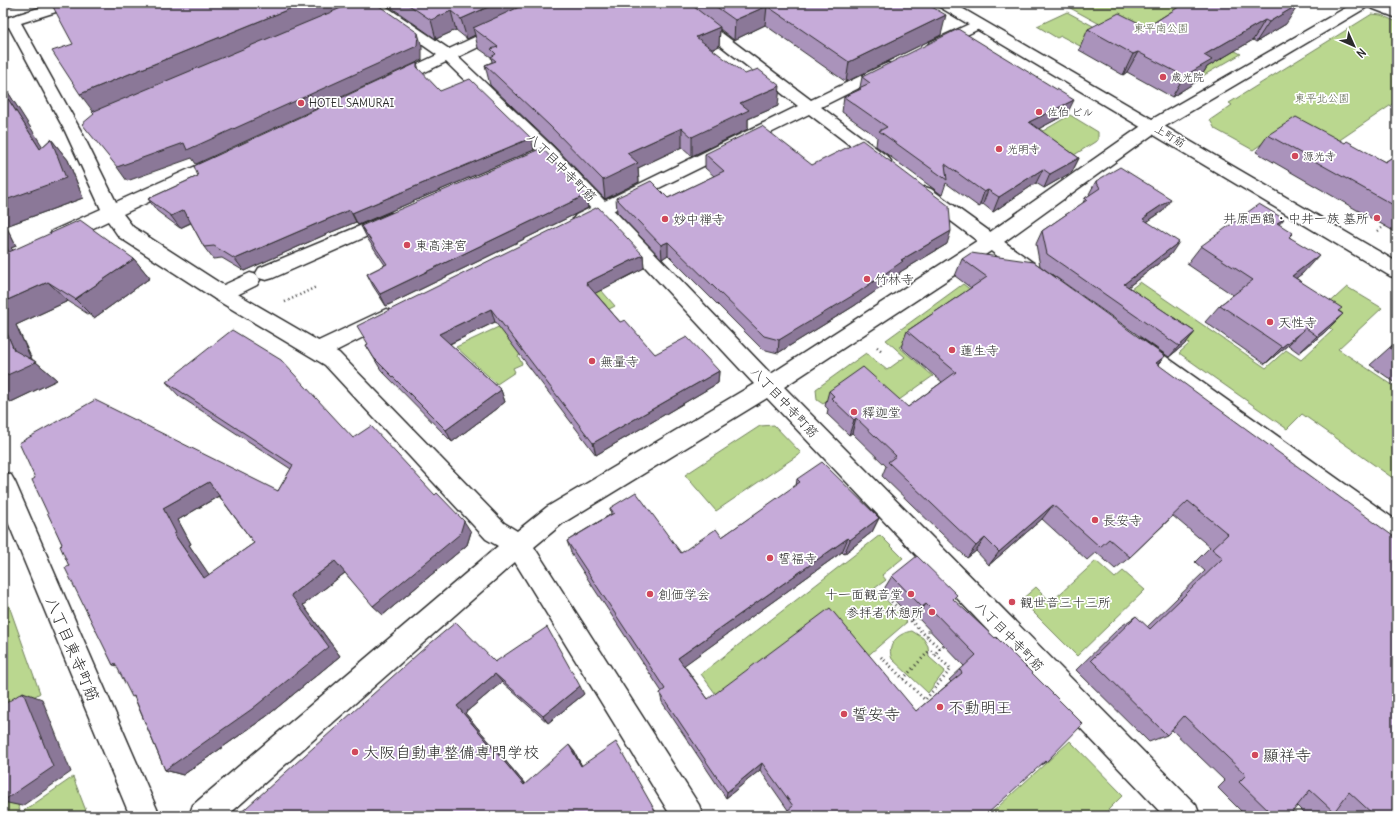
<svg xmlns="http://www.w3.org/2000/svg" width="1400" height="819" font-family="Delius,'Klee One',sans-serif">
<rect width="100%" height="100%" fill="#fff"/>
<filter id="ink" filterUnits="userSpaceOnUse"><feTurbulence type="fractalNoise" baseFrequency=".025" numOctaves="2"/><feDisplacementMap in="SourceGraphic" scale="8" xChannelSelector="R" yChannelSelector="G"/><feConvolveMatrix kernelMatrix="1 2 1 2 8 2 1 2 1" color-interpolation-filters="sRGB"/></filter>
<g filter="url(#ink)">
<path fill="#bad78f" stroke="#72815d" d="M1061,3H1180L1207,16L1188,27L1241,54L1199,78Z
M1067,12L1106,33L1080,46L1061,36L1057,38L1037,26Z
M1372,14L1381,15L1397,22V101L1322,152L1281,130L1253,150L1215,129L1210,120L1232,105L1229,103Z
M1070,115L1098,132V140L1063,162L1036,126L1043,131Z
M594,282L615,306L518,356L522,364L513,368L515,372L497,384L456,347Z
M1140,282L1266,368L1286,350L1301,360L1333,330L1313,318L1347,287L1382,308L1338,349L1397,388V481L1302,414L1287,429L1179,353L1189,344L1149,315L1109,306Z
M963,284L1059,358L955,306L899,347L933,376L892,405L851,386L823,404L817,400L816,389L866,353L887,370L905,357L886,340Z
M774,425L801,453L716,511L685,475L760,426Z
M880,535L903,558L882,575L886,580L875,588L907,622L865,658L718,697L701,674Z
M1096,561L1115,578L1123,571L1145,590L1077,656L1021,600L1036,587L1051,602Z
M3,589L40,693L3,716Z
M912,631L923,638L928,646L929,657L945,671L928,693L892,659C886,645 898,633 912,631Z
M1070,741L1123,795L1102,816H988Z
M3,767L21,813L73,777L88,816H3Z"/>
<g fill="none" stroke-linecap="round" stroke-linejoin="round">
<defs>
<path id="minor" d="M666,3H682L811,100L883,65L888,63L893,65L896,68L893,71L821,107L888,157L891,161L888,165L882,167L876,165L809,114L588,223L582,225L576,223L573,219L576,215L798,106Z
M1364,3H1383L1397,9V18L1366,6Z
M978,20L983,21L985,24L983,27L940,48L935,49L930,48L928,45L930,42Z
M925,187L931,189L1046,272L1049,277L1046,282L1039,284L1032,282L919,197L916,193L919,189Z
M391,213L397,215L400,219L397,223L273,278L266,280L259,278L256,273L259,268Z
M250,273L257,275L260,280L257,285L229,299L222,301L215,299L212,294L215,289Z
M386,309L393,312L396,317L393,322L326,356L319,358L312,356L309,350L312,344Z
M1134,337L1141,339L1397,521V546L1388,543L1127,351L1124,345L1127,339Z"/>
<path id="tertiary" d="M55,3H77L75,6L21,23L81,131L116,202L218,156L224,154L230,156L233,160L230,164L123,214L133,227L229,289L339,353L504,523L517,531L547,507L754,384L541,155L446,62L398,85L392,87L386,85L384,82L386,79L437,55L367,6L365,3H381L449,49L548,3H566L564,6L458,57L553,147L771,374L983,237L1147,122L1354,3H1371L1369,6L1159,130L997,247L784,387L1196,805L1200,816H1164L767,398L563,523L534,547L699,805L703,816H671L515,562L227,816H189L193,805L498,546L486,539L325,365L215,299L119,237L108,221L66,241L59,243L52,241L50,236L52,231L101,209L65,131L9,27L3,28V19Z
M3,472L11,475L15,482L160,816H130L3,510Z"/>
<path id="primary" d="M936,3H953L1397,262V278L1390,276L938,6Z"/>
</defs>
<use href="#minor" stroke="#2b2b2b" stroke-width="3"/>
<use href="#tertiary" stroke="#2b2b2b" stroke-width="3"/>
<use href="#primary" stroke="#2b2b2b" stroke-width="3"/>
<path stroke="#2b2b2b" stroke-width="2.5" stroke-dasharray="1 3" stroke-linecap="butt" d="M1378,231L1387,224
M285,302L316,287
M877,347L883,352"/>
<path stroke="#2b2b2b" stroke-width="3" stroke-dasharray="1 3.5" stroke-linecap="butt" d="M882,592L927,637
M929,626L927,637L940,648
M881,657L925,700L951,669L935,654L943,645
M903,679L930,650L935,654"/>
<use href="#minor" fill="#fff" fill-rule="evenodd"/>
<use href="#tertiary" fill="#fff" fill-rule="evenodd"/>
<use href="#primary" fill="#fff" fill-rule="evenodd"/>
</g>
<path fill="#aa93bb" stroke="#2b2b2b" fill-rule="evenodd" d="M385,3H925L941,35L846,82L765,25L734,40L720,29L719,46L712,50L778,106L748,119V129L692,156L682,147L638,168L639,182L605,199L554,146L490,85L485,65L492,62L491,57L478,48L475,35L467,39L456,30L436,39Z
M1185,3L1286,24L1256,42L1253,40L1207,67L1199,80L1172,97L1127,72L1123,75L1079,50L1088,29L1147,27Z
M1392,3H1397V9L1394,6Z
M417,63L419,70L440,91L534,150L358,225L356,222L329,233L244,271L222,258L213,259L204,247L191,223L180,228L157,211L148,199L198,176Z
M862,77L1067,114L1038,129L1079,158L1072,172L1044,188L1036,183L993,212L983,204L979,207L946,183L942,195L876,146L877,137L842,112L844,97L858,91L859,88L860,87Z
M3,86L6,89L42,147L51,139L68,160L83,198L6,226L16,246L11,248L13,250L134,259L150,278L94,318L68,301L16,325L32,359L36,362L57,380L11,402L3,396Z
M1268,135L1345,143L1385,162L1397,154V233L1256,152Z
M705,154L812,165L947,244L900,272L899,275L854,306L778,353L762,349L668,255L662,259L617,212L616,198H668L714,176L705,168Z
M1096,181L1163,211L1147,222L1171,254L1128,287L1195,332L1185,344L1169,357L1040,266L1036,244L1042,231L1083,203L1085,198L1090,195L1089,194Z
M588,208L386,306L373,286L367,274L385,265L367,238L361,226Z
M1279,225L1290,237L1303,273L1296,278L1343,314L1325,332L1299,353L1288,345L1265,364L1205,322L1220,305L1233,295L1187,264L1201,246Z
M643,255L644,268L595,293L620,322L655,354L719,371L718,383L596,455L495,322L450,344L501,390L505,402L452,442L381,370L366,345Z
M962,259L1165,356L1158,364L1397,816H1343L1336,809L1334,812L1313,816H1307L1297,806L1289,816H1246L1218,788L1225,781L1172,730L1167,735L1149,742L1076,670L1120,627L1136,616L1147,627L1205,571L1195,562L1210,547L1173,516L1130,557L1115,569L1096,552L1087,560L1042,519L989,565L976,551L967,558L882,476L886,466L852,433L849,435L827,414L828,409L825,406L829,391L908,407L942,382L901,347L907,331L971,288L955,276Z
M1397,341V384L1370,365Z
M166,382L353,438L471,532L467,545L383,615L345,573L303,605L340,656L267,716L183,775L165,770L135,699L117,666L113,665L69,566L62,544L35,478L278,491L291,469L179,396ZM219,496L254,543L209,575L189,545L191,544L178,520Z
M797,479L879,518L872,532L844,554L842,552L684,665L708,699L916,711L951,682L949,680L964,666L917,617L913,620L884,589L892,576L954,600L1046,762L1039,766L788,810L760,770L726,798L662,702L660,693L662,692L572,555L567,541L611,514L610,508L681,553L722,537L796,486Z
M495,662L584,694L548,723L502,682L465,713L525,784L574,751L582,766L658,816H237Z"/>
<path fill="#8b7898" stroke="#2b2b2b" d="M3,3H21L3,9Z
M304,3H359L95,114L80,94Z
M497,3H543L473,28L475,35L467,39L461,19Z
M1299,4L1286,24L1256,42L1269,22Z
M767,6L765,25L734,40L735,20Z
M451,11L456,30L436,39L431,20Z
M946,15L941,35L846,82L849,62Z
M1265,20L1253,40L1207,67L1199,80L1172,97L1184,76L1204,55Z
M720,27L719,46L696,57V37Z
M418,33L422,47V60L196,164L192,158L127,181L117,167Z
M1138,52L1127,72L1123,75L1133,54Z
M3,86L6,89L57,169L40,149L3,91Z
M780,86L778,106L748,119V129L692,156V137L740,103Z
M1074,100L1067,114L1023,137L1029,122Z
M682,128V147L638,168L639,182L605,199L603,180L627,153Z
M531,138L534,150L358,225L352,213Z
M51,139L68,160L83,198L6,226L16,246L11,248L24,260L3,252V201Z
M1079,158L1072,172L1044,188L1050,174Z
M1043,169L1036,183L993,212L999,197Z
M988,190L983,204L979,207L984,192Z
M586,195L588,208L386,306L380,294Z
M1171,199L1163,211L1142,225L1143,219L1147,215Z
M184,210L192,222L180,228L171,216Z
M350,210L356,222L329,233L244,271L235,259L323,221Z
M1284,219L1268,237L1277,223Z
M951,231L947,244L900,272L899,275L854,306L778,353L779,340L901,260Z
M668,242V255L662,259L661,245Z
M1179,242L1171,254L1116,296L1124,284Z
M643,255L644,268L588,297L586,283Z
M1319,255L1303,273L1276,294L1292,276Z
M134,259L150,278L94,318L75,299Z
M48,282L68,301L16,325L33,363L36,362L57,380L11,402L3,396V377L14,350L3,324V302Z
M491,309L495,322L445,346L439,334Z
M1343,314L1325,332L1299,353L1317,336Z
M1306,328L1288,345L1265,364L1282,347Z
M1195,332L1185,344L1169,357L1179,346Z
M1165,356L1151,372L1156,363Z
M719,371L718,383L596,455L593,443Z
M501,390L505,402L452,442L446,430Z
M856,418L852,433L849,435L854,420Z
M209,482L222,494L178,520L191,544L189,545L219,589L204,578L174,534L163,508Z
M1053,505L1042,519L989,565L999,552Z
M879,518L872,532L844,554L850,540Z
M464,521L471,532L467,545L383,615L373,606Z
M848,538L842,552L679,669L678,658Z
M985,538L976,551L967,558L976,546Z
M335,561L346,572L303,605L340,656L267,716L183,775L165,770L291,595Z
M926,604L917,617L913,620L922,607Z
M495,674L502,682L465,713L530,790L524,785L457,706Z
M580,686L584,694L548,723L543,716Z
M23,692L42,699L71,772L22,806L3,802V801Z
M569,745L574,751L585,772L581,766Z
M762,763L760,770L726,798L727,792Z"/>
<path fill="#c6abd9" stroke="#2b2b2b" fill-rule="evenodd" d="M51,3H304L80,94L52,51L73,44Z
M353,3H375L418,33L417,46L187,150L184,143L117,167L82,124L94,114L92,112Z
M406,3H497L461,19L451,11L431,20Z
M528,3H689L720,27L696,37L745,74L758,69L780,86L740,103L749,110L692,137L682,128L627,153L638,163L603,180L550,126L485,65L496,61L491,57L496,54L491,49L498,47L473,28Z
M711,3H925L946,15L849,62L767,6L735,20Z
M1185,3H1297L1299,4L1269,22L1265,20L1204,55L1212,60L1184,76L1138,52L1133,54L1088,29L1119,13L1147,27Z
M958,29L1074,100L1029,122L1079,158L1050,174L1043,169L999,197L988,190L984,192L945,164L947,180L879,131L887,127L844,97L861,89L859,88L870,83L862,77Z
M417,63V67L440,91L470,79L531,138L352,213L350,210L323,221L235,259L214,246L204,247L184,210L171,216L148,199L198,176L194,166Z
M3,91L40,149L51,139L66,178L3,201Z
M1296,117L1345,143L1347,141L1385,162L1397,154V207L1268,135Z
M762,126L812,165L862,140L949,206L951,231L901,260L903,261L857,293L779,340L764,336L668,242L661,245L616,198L651,181L668,198L724,171L705,154Z
M542,148L586,195L380,294L367,274L387,264L361,226Z
M1120,167L1171,199L1147,215H1148L1143,219L1179,242L1124,284L1195,332L1179,346L1047,254L1042,231L1087,200L1085,198L1100,188L1096,181Z
M1259,204L1284,219L1277,223L1293,233L1289,237L1319,255L1292,276L1342,308L1338,311L1343,314L1317,336L1306,328L1282,347L1220,305L1253,280L1201,246Z
M598,207L643,255L586,283L620,322L625,320L655,354L687,337L719,371L593,443L491,309L439,334L501,390L446,430L374,358L366,345L368,344L357,326Z
M80,220L134,259L75,299L48,282L3,302V241H4L9,252Z
M971,253L1034,262L1165,356L1156,363L1397,539V816H1375L1349,792L1334,812L1310,790L1289,816H1274L1239,782L1246,775L1184,716L1167,735L1091,660L1136,616L1150,629L1223,558L1212,549L1228,534L1188,501L1130,557L1109,539L1100,547L1053,505L999,552L985,538L976,546L888,462L896,456L856,418L854,420L831,398L834,396L829,391L863,367L908,407L956,372L907,331L987,277L962,259Z
M3,324L14,350L36,362L3,377Z
M232,330L281,360L353,438L371,426L435,495L437,493L464,521L460,534L373,606L335,561L291,595L329,647L252,709L165,770L134,696L132,697L115,663L113,665L65,568L69,566L60,546L62,544L32,480L35,478L19,443L95,400L278,491L293,465L166,382ZM209,482L254,543L204,578L174,534L176,533L163,508Z
M1397,342V353L1390,348Z
M822,462L879,518L850,540L848,538L678,658L708,699L830,608L916,711L962,673L960,670L976,655L926,604L922,607L892,576L917,556L957,595L953,599L995,638L996,637L1083,724L1046,762L1045,761L985,816H781L793,806L762,763L727,792L660,693L665,689L567,541L614,513L610,508L636,492L681,553L716,529L722,537L800,482L797,479Z
M456,622L495,662L547,627L580,686L543,716L495,674L457,706L524,785L569,745L581,766L616,742L658,816H237L420,652Z
M23,692L53,767L3,801V705Z"/>
</g>
<g fill="#d1495b" stroke="#fff" stroke-width="1.5">
<circle cx="1163" cy="77" r="4"/>
<circle cx="301" cy="103" r="4"/>
<circle cx="1039" cy="112" r="4"/>
<circle cx="999" cy="149" r="4"/>
<circle cx="1295" cy="156" r="4"/>
<circle cx="1377" cy="218" r="4"/>
<circle cx="665" cy="219" r="4"/>
<circle cx="407" cy="245" r="4"/>
<circle cx="867" cy="279" r="4"/>
<circle cx="1270" cy="322" r="4"/>
<circle cx="952" cy="350" r="4"/>
<circle cx="592" cy="361" r="4"/>
<circle cx="854" cy="412" r="4"/>
<circle cx="1095" cy="520" r="4"/>
<circle cx="770" cy="558" r="4"/>
<circle cx="650" cy="594" r="4"/>
<circle cx="911" cy="594" r="4"/>
<circle cx="1012" cy="602" r="4"/>
<circle cx="932" cy="612" r="4"/>
<circle cx="940" cy="707" r="4"/>
<circle cx="844" cy="714" r="4"/>
<circle cx="355" cy="752" r="4"/>
<circle cx="1255" cy="755" r="4"/>
</g>
<g text-anchor="middle" stroke-width="3.5" stroke-linejoin="round" paint-order="stroke">
<g font-size="11" fill="#565f49" stroke="#fff">
<text x="1161" y="32">東平南公園</text>
<text x="1322" y="102">東平北公園</text>
</g>
<g font-size="11" fill="#2b2b2b" stroke="#fff" text-anchor="start">
<text x="1171" y="81">歳光院</text>
<text x="309" y="107">HOTEL SAMURAI</text>
<text x="1047" y="116">佐伯 ビル</text>
<text x="1007" y="153">光明寺</text>
<text x="1303" y="160">源光寺</text>
</g>
<g font-size="11" fill="#2b2b2b" stroke="#fff">
<text transform="translate(1170 136) rotate(31)" y="4">上町筋</text>
</g>
<g font-size="13" fill="#2b2b2b" stroke="#fff">
<text transform="translate(562 167) rotate(45)" y="5">八丁目中寺町筋</text>
<text transform="translate(785 402) rotate(47)" y="5">八丁目中寺町筋</text>
<text transform="translate(1010 636) rotate(46)" y="5">八丁目中寺町筋</text>
</g>
<g font-size="13" fill="#2b2b2b" stroke="#fff" text-anchor="start">
<text x="1369" y="223" text-anchor="end">井原西鶴・中井一族 墓所</text>
<text x="673" y="224">妙中禅寺</text>
<text x="415" y="250">東高津宮</text>
<text x="875" y="284">竹林寺</text>
<text x="1278" y="327">天性寺</text>
<text x="960" y="355">蓮生寺</text>
<text x="600" y="366">無量寺</text>
<text x="862" y="417">釋迦堂</text>
<text x="1103" y="525">長安寺</text>
<text x="778" y="563">誓福寺</text>
<text x="658" y="599">創価学会</text>
<text x="903" y="599" text-anchor="end">十一面観音堂</text>
<text x="1020" y="607">観世音三十三所</text>
<text x="924" y="617" text-anchor="end">参拝者休憩所</text>
</g>
<g font-size="16" fill="#2b2b2b" stroke="#fff">
<text transform="translate(73 649) rotate(67)" y="6">八丁目東寺町筋</text>
</g>
<g font-size="16" fill="#2b2b2b" stroke="#fff" text-anchor="start">
<text x="948" y="713">不動明王</text>
<text x="852" y="720">誓安寺</text>
<text x="363" y="758">大阪自動車整備専門学校</text>
<text x="1263" y="761">顯祥寺</text>
</g>
</g>
<rect width="1400" height="819" fill="none" stroke="#fff" stroke-width="16"/>
<rect x="8" y="8" width="1384" height="803" fill="none" stroke="#2b2b2b" stroke-width="1.5" filter="url(#ink)"/>
<g transform="translate(1354 46) rotate(135)" stroke="#ffffff" stroke-width="3" paint-order="stroke">
<path d="M0-3L7 15L0 10L-7 15Z" fill="#2b2b2b"/>
<text y="-6" font-size="11" font-weight="bold" text-anchor="middle" fill="#2b2b2b">N</text>
</g>
</svg>
